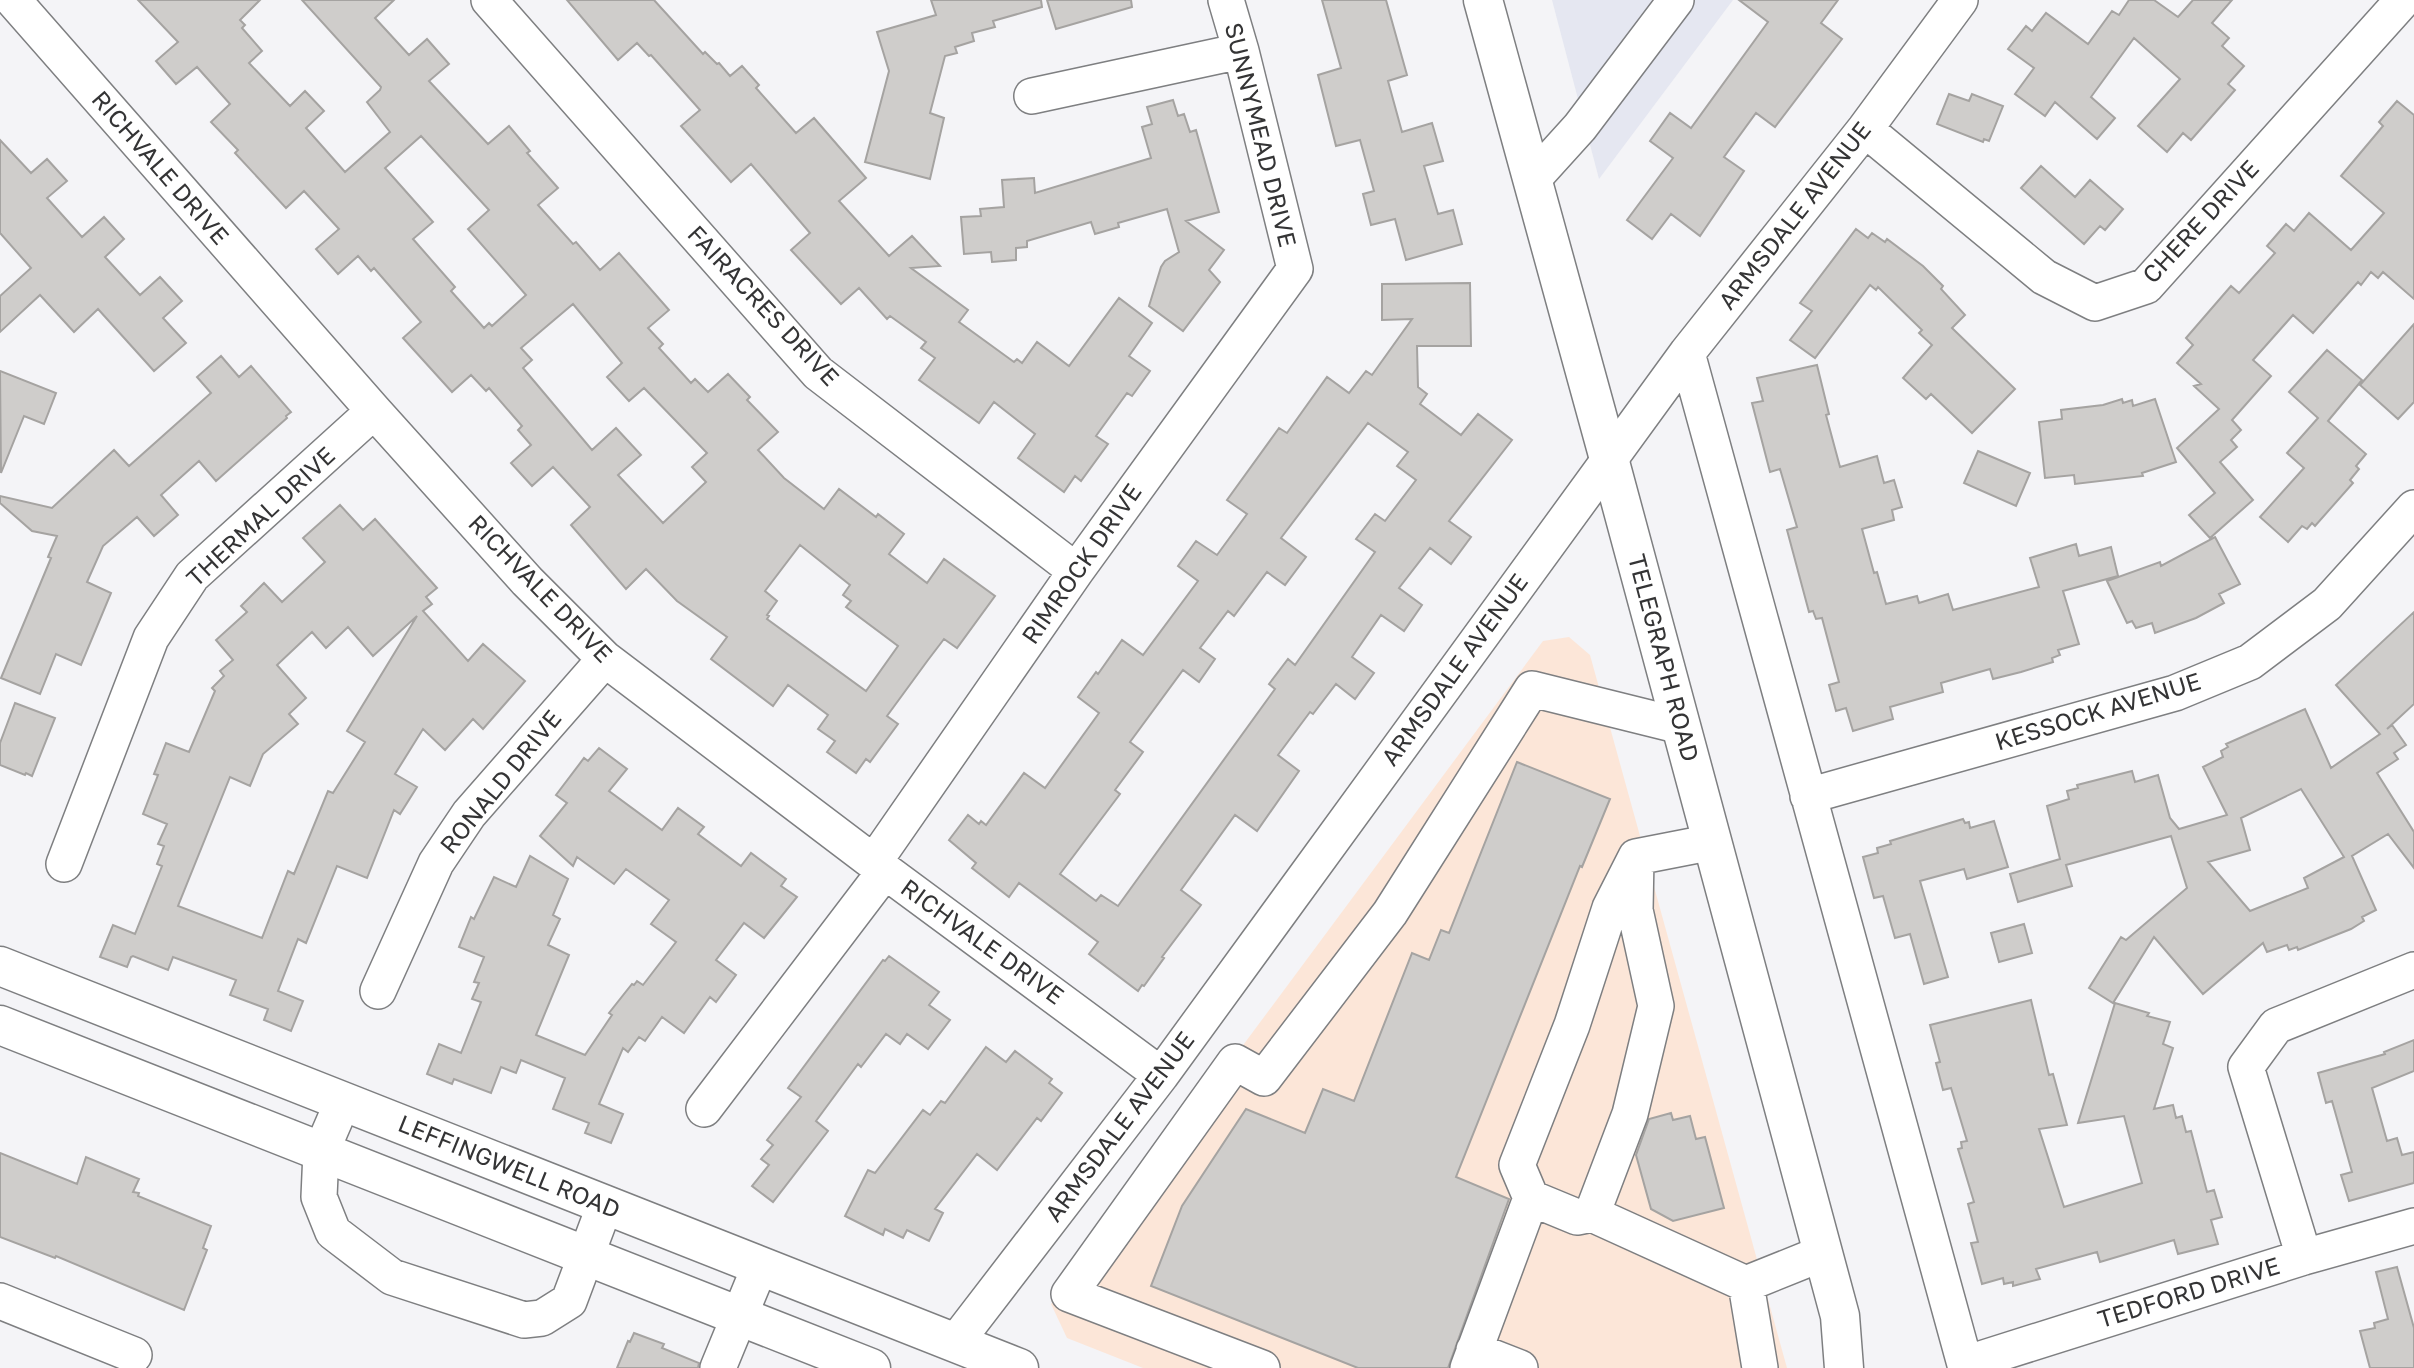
<svg xmlns="http://www.w3.org/2000/svg" width="2414" height="1368" font-family="'Golos Text',sans-serif">
<rect width="100%" height="100%" fill="#f4f4f7"/>
<path fill="#fce6d8" d="M1569,637L1590,655L1787,1368H1143L1067,1338L1051,1304L1543,641Z"/>
<path fill="#e5e7f1" d="M1552,0H1733L1599,179Z"/>
<path fill="#cfcdcb" stroke="#a5a3a1" stroke-width="2" fill-rule="evenodd" d="M138,0H260L240,20L245,25L242,28L262,51L249,63L290,106L305,91L324,111L306,128L345,172L390,132L367,102L380,90L381,87L302,0H394L375,18L409,55L427,39L449,64L429,81L488,144L509,126L530,151L527,153L558,188L538,205L573,244L576,242L600,270L619,253L669,310L648,328L663,344L659,348L691,383L695,379L708,392L728,374L750,397L747,400L778,432L758,450L784,478L824,509L839,489L876,517L878,514L904,534L889,554L927,583L944,559L995,596L957,648L944,639L928,660L887,716L898,724L870,762L866,759L856,773L827,752L835,741L818,729L828,715L788,685L773,706L711,659L727,637L677,601L646,569L626,589L571,525L590,507L553,467L532,486L511,463L531,445L518,430L522,426L489,388L486,391L471,375L452,392L403,338L421,322L374,268L371,271L358,256L338,274L316,249L339,229L304,191L286,208L235,153L238,150L211,122L230,104L197,67L176,84L156,61L178,42ZM421,136L489,210L468,229L526,295L492,326L489,323L484,328L451,291L455,287L413,239L433,222L385,168ZM573,304L622,363L607,377L629,401L644,388L707,453L692,467L706,482L663,523L618,475L641,455L616,428L592,450L523,368L532,360L521,348ZM800,545L850,585L843,595L851,601L846,607L898,646L866,691L767,619L769,616L767,615L777,601L765,591Z
M567,0H654L703,54L705,52L717,64L719,63L730,76L742,66L759,85L756,88L796,133L814,118L866,178L839,201L889,256L912,236L940,266L911,268L968,310L959,322L1014,362L1017,359L1022,363L1037,342L1069,366L1119,298L1152,323L1129,356L1150,371L1132,396L1127,393L1096,436L1108,444L1081,481L1075,476L1064,492L1018,458L1035,434L994,402L979,423L919,380L935,358L921,348L926,342L890,316L887,319L859,288L841,304L791,250L810,233L751,164L731,182L681,126L700,110L651,55L649,56L637,43L618,60Z
M931,0H1041L1042,7L993,21L995,27L972,33L974,41L955,47L957,53L945,56L930,113L944,118L930,179L865,162L889,71L877,32L936,15Z
M1047,0H1131L1132,7L1056,29Z
M1322,0H1386L1407,75L1388,81L1402,132L1432,123L1443,161L1424,166L1438,214L1453,210L1462,244L1406,260L1395,219L1371,225L1363,194L1374,191L1360,140L1336,146L1318,75L1341,68Z
M1739,0H1838L1821,23L1842,39L1775,127L1756,113L1724,157L1744,171L1700,236L1671,214L1652,239L1627,220L1673,158L1650,141L1670,113L1691,128L1768,22Z
M2129,0H2154L2178,17L2193,0H2232L2212,23L2229,38L2222,46L2244,66L2228,84L2235,90L2191,140L2183,133L2167,152L2138,126L2180,79L2134,38L2091,97L2115,118L2097,139L2055,102L2045,116L2015,94L2034,68L2008,49L2026,26L2032,31L2046,13L2088,44L2112,11L2119,15Z
M1949,94L1969,101L1972,94L2003,106L1989,141L1984,139L1983,142L1937,124Z
M1173,100L1178,116L1184,114L1190,132L1196,130L1219,212L1186,221L1224,250L1209,270L1220,282L1183,331L1149,306L1161,267L1165,261L1179,252L1167,209L1118,223L1119,227L1095,234L1091,222L1027,241V247L1016,248V260L992,262L991,252L964,254L961,217L981,216L980,209L1004,207L1002,180L1034,178L1035,193L1151,158L1142,127L1152,124L1147,107Z
M2397,101L2414,115V299L2383,272L2378,278L2371,272L2361,285L2358,282L2313,333L2293,315L2253,360L2271,376L2232,420L2241,430L2231,440L2237,447L2220,462L2253,500L2210,538L2189,515L2215,493L2177,448L2219,409L2194,386L2201,384L2177,363L2193,345L2186,338L2231,286L2239,293L2275,253L2267,246L2286,224L2294,231L2309,213L2351,250L2384,213L2341,176L2383,126L2379,122Z
M0,140L31,173L47,159L67,181L47,198L82,237L104,217L124,239L105,257L140,295L160,277L182,301L163,318L186,343L154,371L98,309L74,332L40,295L0,332V296L31,268L0,233Z
M2041,166L2075,197L2090,180L2123,209L2105,230L2100,226L2084,244L2021,188Z
M1856,229L1868,238L1872,233L1885,242L1887,239L1923,266L1943,286L1941,289L1965,315L1952,328L2015,389L1972,433L1931,394L1926,399L1903,378L1932,345L1919,333L1922,330L1878,287L1876,290L1870,285L1815,358L1790,340L1812,311L1800,303Z
M1470,283L1471,346H1417L1418,387L1427,394L1420,404L1461,435L1478,414L1512,440L1449,521L1471,537L1451,564L1430,548L1399,588L1422,605L1404,631L1381,615L1352,657L1374,673L1355,699L1336,684L1313,714L1310,712L1278,755L1299,771L1257,831L1235,815L1181,890L1201,905L1162,957L1164,958L1144,986L1142,985L1138,991L1089,954L1098,942L1019,883L1009,897L972,868L976,863L949,840L968,815L979,824L981,821L986,825L1024,773L1045,788L1099,713L1078,697L1096,672L1098,674L1122,640L1143,655L1198,581L1178,566L1196,541L1217,555L1247,514L1227,500L1279,428L1287,433L1327,377L1349,393L1366,371L1372,375L1412,319L1382,320V284ZM1368,423L1408,452L1397,466L1416,480L1385,521L1375,514L1356,539L1375,552L1295,665L1288,659L1269,684L1275,689L1118,906L1101,895L1096,901L1060,874L1120,794L1115,790L1143,752L1130,742L1183,670L1199,682L1215,659L1200,648L1228,611L1234,616L1267,572L1285,585L1306,557L1281,538Z
M2414,324V402L2398,419L2360,385Z
M2327,350L2362,380L2328,421L2366,454L2356,466L2359,469L2350,480L2353,483L2315,526L2312,523L2307,529L2302,526L2288,542L2260,517L2304,468L2287,453L2318,418L2289,392Z
M221,356L239,377L251,366L291,412L286,416L287,418L216,481L199,461L161,495L178,515L154,536L137,517L103,546L87,582L111,593L81,665L56,654L40,694L1,678L51,558L48,557L57,536L32,531L0,503V496L52,508L114,450L129,466L211,393L197,377Z
M1817,365L1829,414L1826,415L1840,467L1877,456L1884,483L1894,480L1902,507L1892,510L1894,520L1862,529L1874,573L1877,572L1886,604L1917,596L1919,603L1948,594L1953,610L2039,587L2030,558L2076,544L2079,556L2111,547L2118,576L2063,591L2079,644L2058,650L2060,655L2052,658L2053,662L2021,672L1993,679L1990,669L1941,683L1943,692L1890,707L1893,719L1853,731L1846,708L1836,711L1829,685L1839,682L1822,618L1816,619L1813,611L1809,612L1787,530L1797,527L1780,469L1770,472L1752,403L1763,401L1757,378Z
M0,371L56,393L44,424L24,416L1,473Z
M2122,399L2123,403L2132,400L2133,406L2155,399L2176,462L2142,473L2143,476L2075,484L2074,475L2045,478L2039,422L2062,419L2061,410L2103,405Z
M1978,451L2030,473L2016,506L1964,483Z
M340,505L363,530L375,519L437,588L426,597L432,604L423,611L468,661L483,644L525,681L483,729L473,719L445,750L423,729L395,774L417,787L400,814L394,810L367,878L337,866L306,943L298,939L278,991L303,1001L291,1031L264,1020L268,1009L230,995L236,980L173,957L168,970L133,956L131,957L127,967L100,957L113,925L135,934L162,866L157,864L164,846L158,844L167,824L143,814L158,775L154,774L166,743L189,752L215,691L212,688L224,676L220,671L233,660L216,640L247,612L241,606L264,583L282,602L325,562L303,538ZM417,616L347,731L365,742L333,793L328,791L294,874L288,871L262,938L178,906L230,777L250,786L263,754L298,724L289,714L306,698L277,665L312,632L326,648L348,627L373,656Z
M2215,537L2240,584L2219,594L2224,603L2196,618L2155,633L2152,623L2136,628L2132,621L2127,623L2107,581L2160,562L2161,566Z
M2414,612V704L2387,729L2392,725L2406,745L2394,753L2398,759L2377,773L2414,832V868L2388,834L2352,856L2376,910L2362,917L2364,921L2351,929L2298,950L2297,947L2289,950L2287,945L2267,952L2263,943L2203,994L2154,937L2113,1003L2089,988L2121,937L2126,940L2187,888L2171,836L2066,865L2072,886L2018,902L2010,874L2060,859L2047,806L2069,799L2067,791L2078,788L2077,785L2132,771L2135,782L2158,775L2170,818L2179,829L2227,815L2203,767L2223,757L2221,751L2228,747L2226,744L2305,709L2331,768L2380,734L2336,685ZM2301,789L2344,857L2304,878L2308,888L2250,911L2208,862L2250,850L2241,818Z
M15,703L55,718L32,776L26,773L25,775L0,765V743Z
M599,748L627,769L609,791L662,830L678,808L704,827L698,834L741,866L751,853L786,879L781,886L797,897L764,938L744,923L716,960L736,975L716,1002L710,997L684,1033L662,1017L645,1041L639,1037L628,1052L623,1048L599,1104L623,1114L611,1143L585,1133L589,1123L553,1109L565,1078L521,1060L516,1073L501,1067L491,1093L454,1079L452,1084L427,1074L439,1044L461,1053L481,1002L472,999L479,983L474,982L484,957L459,947L471,917L474,919L494,877L516,887L530,856L568,879L553,915L560,919L548,945L569,955L536,1035L585,1055L612,1015L609,1013L632,984L634,985L637,981L643,985L676,942L651,924L669,900L626,869L614,884L577,857L573,866L540,836L567,803L556,795L584,758L588,761Z
M1517,762L1610,799L1582,867L1580,866L1456,1177L1509,1199L1448,1368H1358L1151,1286L1182,1206L1246,1109L1305,1133L1323,1089L1354,1101L1412,953L1429,960L1441,930L1449,933Z
M1963,819L1965,823L1969,822L1970,828L1994,821L2008,867L1967,879L1964,869L1920,881L1948,977L1924,984L1910,934L1895,938L1883,896L1874,898L1863,857L1878,853L1877,848L1891,844L1890,841Z
M2024,924L2032,953L1999,962L1991,933Z
M889,956L939,992L929,1005L950,1020L928,1049L907,1034L900,1044L886,1034L861,1067L858,1064L816,1121L828,1131L773,1202L752,1186L769,1165L761,1159L773,1145L767,1140L801,1097L788,1088L883,960L885,961Z
M2031,1000L2049,1075L2053,1074L2067,1125L2039,1129L2064,1207L2142,1183L2124,1116L2078,1123L2115,1003L2149,1013L2147,1016L2170,1022L2163,1044L2173,1048L2154,1109L2173,1105L2176,1118L2182,1116L2186,1132L2191,1131L2207,1192L2214,1190L2222,1217L2211,1220L2218,1244L2178,1254L2174,1240L2100,1262L2097,1252L2036,1269L2040,1279L2013,1286V1282L2004,1284L2003,1278L1982,1284L1971,1243L1978,1242L1968,1204L1974,1202L1958,1149L1962,1148L1961,1142L1967,1141L1951,1088L1943,1090L1936,1063L1940,1062L1930,1025Z
M2414,1040V1071L2372,1088L2387,1141L2397,1138L2402,1155L2414,1152V1183L2349,1201L2341,1175L2352,1172L2332,1101L2326,1103L2318,1073L2385,1054L2384,1052Z
M986,1047L1006,1062L1015,1051L1052,1079L1049,1083L1062,1093L1041,1121L1037,1118L997,1170L977,1154L935,1209L943,1213L929,1241L907,1230L903,1238L885,1229L883,1235L845,1216L868,1170L875,1173L923,1110L930,1115L941,1101L945,1103Z
M1671,1113L1673,1120L1690,1116L1696,1139L1705,1137L1724,1208L1673,1221L1651,1209L1636,1155L1649,1119Z
M0,1153L77,1184L86,1157L139,1179L133,1192L139,1193L138,1196L211,1226L203,1248L207,1250L184,1310L56,1256L55,1258L0,1237Z
M2397,1267L2414,1328V1368H2370L2360,1331L2375,1328L2374,1323L2388,1319L2376,1272Z
M634,1333L664,1344L662,1348L699,1363L698,1368H617L628,1341L630,1342Z"/>
<g fill="none" stroke-linecap="round" stroke-linejoin="round">
<defs>
<path id="minor" d="M13,0L374,411L527,581L605,659L885,871L1161,1075
M489,0L818,373L1076,571
M1032,96L1241,51
M1865,129L2044,277L2095,303L2146,286L2403,0
M1532,180L1580,127L1676,0
M1687,353L1966,1368
M1808,796L2175,693L2250,662L2327,604L2414,508
M1636,857L1635,910L1656,1006L1630,1114L1592,1214L1577,1217L1531,1198L1517,1165L1572,1025L1610,908L1636,857L1713,842
M874,862L1076,571L1295,269L1241,51L1226,0
M64,864L151,638L192,576L374,411
M378,991L436,863L469,814L605,659
M343,1101L321,1152L319,1197L333,1232L392,1277L524,1320L542,1318L569,1301L605,1205
M704,1109L885,871
M1592,1214L1746,1284L1823,1253
M2304,1257L2246,1067L2276,1026L2414,970
M1746,1284L1760,1368
M0,1301L134,1355
M955,1343L1161,1075L1687,353L1865,129L1960,0
M1474,1350L1520,1368
M1965,1364L2304,1257L2414,1226
M718,1368L760,1266
M1262,1368L1069,1294L1235,1062L1264,1078L1390,913L1532,689L1681,726
M1468,1368L1531,1198"/>
<path id="major" d="M1483,0L1611,466L1840,1316L1844,1368
M0,966L1019,1368
M0,1025L871,1368"/>
</defs>
<use href="#minor" stroke="#7e7f81" stroke-width="38"/>
<use href="#major" stroke="#7e7f81" stroke-width="41"/>
<use href="#minor" stroke="#fff" stroke-width="35"/>
<use href="#major" stroke="#fff" stroke-width="38"/>
</g>
<g text-anchor="middle" stroke-width="5" stroke-linejoin="round" paint-order="stroke">
<g font-size="24" fill="#343435" stroke="#fff">
<text transform="translate(1260 135) rotate(76)" y="8">SUNNYMEAD DRIVE</text>
<text transform="translate(160 168) rotate(49)" y="8">RICHVALE DRIVE</text>
<text transform="translate(1795 216) rotate(-52)" y="8">ARMSDALE AVENUE</text>
<text transform="translate(2201 222) rotate(-47)" y="8">CHERE DRIVE</text>
<text transform="translate(763 306) rotate(47)" y="8">FAIRACRES DRIVE</text>
<text transform="translate(261 517) rotate(-43)" y="8">THERMAL DRIVE</text>
<text transform="translate(1082 564) rotate(-55)" y="8">RIMROCK DRIVE</text>
<text transform="translate(540 589) rotate(46)" y="8">RICHVALE DRIVE</text>
<text transform="translate(1663 658) rotate(75)" y="8">TELEGRAPH ROAD</text>
<text transform="translate(1455 670) rotate(-54)" y="8">ARMSDALE AVENUE</text>
<text transform="translate(2098 712) rotate(-17)" y="8">KESSOCK AVENUE</text>
<text transform="translate(501 782) rotate(-51)" y="8">RONALD DRIVE</text>
<text transform="translate(982 942) rotate(36)" y="8">RICHVALE DRIVE</text>
<text transform="translate(1120 1127) rotate(-53)" y="8">ARMSDALE AVENUE</text>
<text transform="translate(509 1167) rotate(22)" y="8">LEFFINGWELL ROAD</text>
<text transform="translate(2189 1293) rotate(-17)" y="8">TEDFORD DRIVE</text>
</g>
</g>
</svg>
